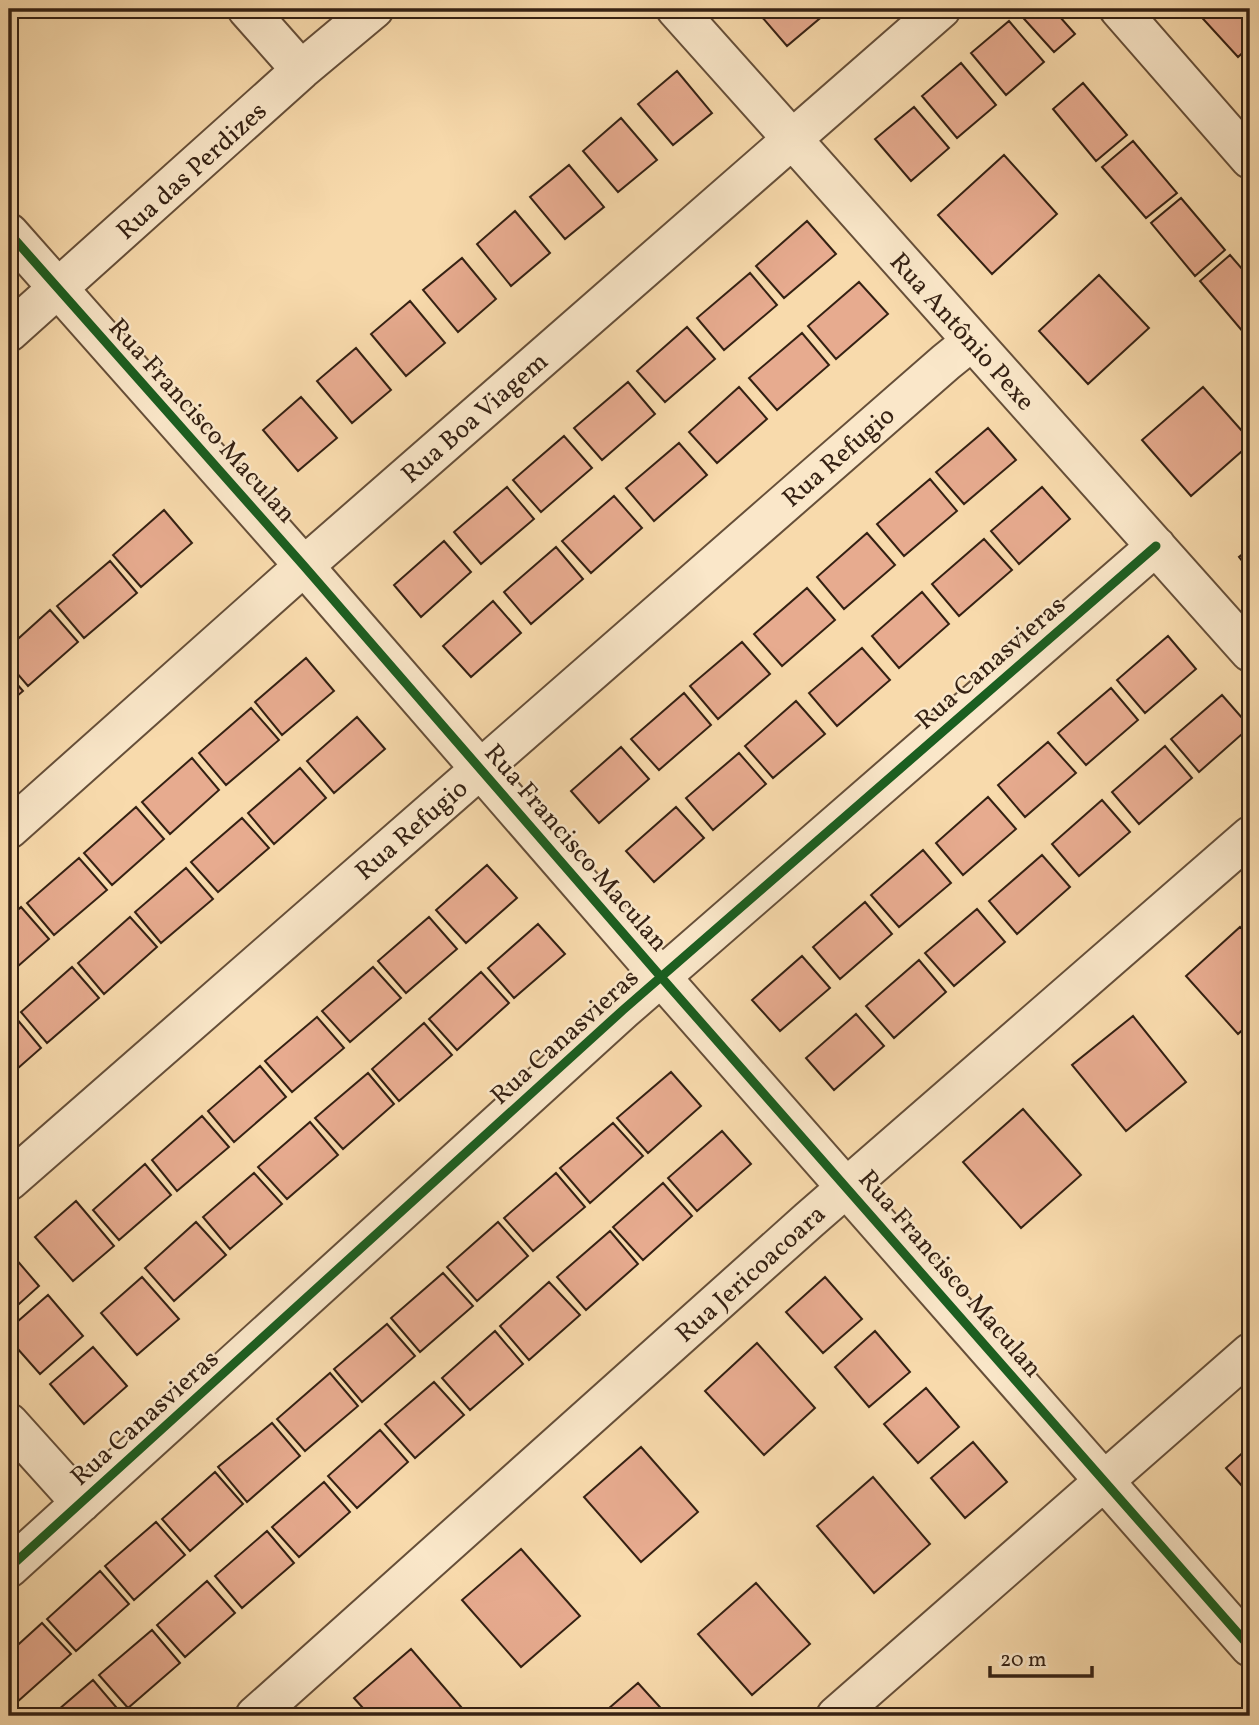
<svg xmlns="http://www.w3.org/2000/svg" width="1259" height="1725" font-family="Vollkorn,serif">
<rect width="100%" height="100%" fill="#f8daac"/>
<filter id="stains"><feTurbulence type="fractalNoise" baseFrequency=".00286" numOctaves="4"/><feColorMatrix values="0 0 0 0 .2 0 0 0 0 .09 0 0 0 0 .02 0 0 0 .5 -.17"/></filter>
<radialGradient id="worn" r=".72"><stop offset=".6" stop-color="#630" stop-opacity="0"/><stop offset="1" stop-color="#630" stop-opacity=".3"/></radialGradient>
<path fill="#e7ab8f" stroke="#352113" stroke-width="2" d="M755,9H821L825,14L787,46Z
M1019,9H1053L1075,34L1054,52L1017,11Z
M1194,9H1250V46L1238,57Z
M1009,21L1044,62L1006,95L971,53Z
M961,63L996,105L957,138L922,96Z
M677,71L712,113L673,145L638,104Z
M1083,83L1127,135L1096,161L1053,109Z
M914,107L949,148L911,181L875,139Z
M621,118L657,160L618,192L583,151Z
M1133,141L1177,193L1146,218L1102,167Z
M1004,155L1057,214L992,274L938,215Z
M569,165L604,207L565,239L530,197Z
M1181,198L1225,250L1195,276L1151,223Z
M515,211L550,253L511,286L477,244Z
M807,221L836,254L784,298L756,266Z
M1230,255L1250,278V327L1244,333L1200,281Z
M462,258L496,299L458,332L423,290Z
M750,273L777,305L724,350L697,318Z
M1099,275L1149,328L1088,384L1039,331Z
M859,282L888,314L836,359L808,326Z
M410,301L445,343L406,376L371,334Z
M687,327L715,359L665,402L637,371Z
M802,333L829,365L777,410L749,378Z
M356,348L391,390L352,423L317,381Z
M628,382L655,414L602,460L574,428Z
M739,387L767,419L717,463L689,432Z
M1203,387L1250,440V444L1191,496L1142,440Z
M301,397L337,438L298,471L263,430Z
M988,428L1016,460L964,504L936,472Z
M564,436L592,468L541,512L513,480Z
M679,443L707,475L654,521L626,488Z
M930,479L957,511L904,556L877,524Z
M507,487L534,519L481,564L454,532Z
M1042,487L1070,519L1019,564L991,531Z
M614,496L642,528L591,573L562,541Z
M164,510L192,543L141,587L113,555Z
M867,533L895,565L844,609L817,577Z
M984,539L1012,570L959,616L932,584Z
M444,541L471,572L421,617L394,585Z
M556,547L583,579L531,624L504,592Z
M1250,548V571L1239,557Z
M110,561L137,593L84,638L57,606Z
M807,588L835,620L782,666L754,634Z
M922,592L949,624L899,668L872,636Z
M493,601L521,633L471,677L443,646Z
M50,610L78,642L28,686L9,664V647Z
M1168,636L1196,669L1145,713L1117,680Z
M742,642L770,674L718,719L690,686Z
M862,648L890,680L837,726L809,693Z
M306,658L334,691L282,735L255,702Z
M9,675L23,691L9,703Z
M1111,688L1138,720L1086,765L1058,733Z
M684,693L711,725L659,770L631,739Z
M1222,695L1250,727L1199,772L1171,739Z
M796,701L825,734L773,778L745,746Z
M251,708L279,740L226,785L199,753Z
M357,717L385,749L334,793L307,761Z
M1048,742L1076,773L1025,817L998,785Z
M1165,746L1192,778L1139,824L1112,792Z
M621,747L649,779L599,823L571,791Z
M739,753L766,784L713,830L686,798Z
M192,758L219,790L170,834L142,802Z
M300,768L326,798L274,844L248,813Z
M988,797L1016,829L963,875L936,843Z
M1102,800L1130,832L1079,876L1052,844Z
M136,807L164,839L112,885L84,853Z
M676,807L704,838L654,882L626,851Z
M242,818L269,848L218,892L191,862Z
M923,850L951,883L899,927L871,895Z
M1042,855L1070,887L1017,934L989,901Z
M79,858L107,890L54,935L27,903Z
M487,865L517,898L466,943L436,910Z
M186,868L213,899L161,943L135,912Z
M865,902L892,934L840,979L813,947Z
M21,907L49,939L9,974V918Z
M977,909L1005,942L954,986L925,953Z
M130,917L157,947L104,994L78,963Z
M429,917L457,949L406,993L378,961Z
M538,924L565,954L514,998L488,968Z
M1240,927L1250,937V1023L1238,1034L1186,976Z
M802,956L830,988L780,1031L752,1000Z
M919,960L946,992L894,1038L866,1006Z
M72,967L99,998L47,1043L21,1012Z
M373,967L401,998L350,1042L322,1011Z
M481,972L509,1003L457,1050L429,1019Z
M856,1014L884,1046L834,1090L806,1058Z
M1133,1016L1186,1082L1126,1131L1072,1065Z
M317,1017L344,1048L292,1092L265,1061Z
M16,1018L41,1048L9,1076V1024Z
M424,1023L452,1055L399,1101L372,1069Z
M260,1066L286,1097L234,1142L208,1111Z
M671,1072L701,1106L648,1153L617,1118Z
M368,1073L394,1104L343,1149L315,1118Z
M1023,1109L1081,1175L1021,1228L963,1162Z
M202,1116L229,1147L177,1191L152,1160Z
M310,1122L338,1155L287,1199L258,1167Z
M613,1123L643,1156L590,1203L560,1168Z
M722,1131L751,1164L697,1211L668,1178Z
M145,1164L171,1195L119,1240L93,1210Z
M254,1173L282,1204L230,1249L203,1217Z
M556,1173L585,1207L533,1251L504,1218Z
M663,1183L692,1216L643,1260L613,1227Z
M76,1201L114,1246L73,1281L35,1237Z
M196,1222L226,1255L174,1301L145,1268Z
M498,1222L528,1256L477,1301L447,1267Z
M610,1231L638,1264L586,1310L557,1277Z
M9,1251L39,1286L9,1313Z
M443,1273L473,1306L420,1352L391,1318Z
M142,1277L179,1319L137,1355L101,1313Z
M825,1277L862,1319L823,1353L786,1312Z
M549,1282L580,1315L529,1360L500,1326Z
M48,1295L83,1336L40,1374L9,1339V1329Z
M387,1324L415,1356L362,1402L334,1369Z
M495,1331L523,1364L470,1410L442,1378Z
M875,1331L910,1372L869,1407L835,1367Z
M757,1343L815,1408L764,1455L705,1391Z
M93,1347L127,1386L84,1424L50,1384Z
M330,1373L358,1406L305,1451L277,1419Z
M434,1382L464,1415L415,1458L385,1424Z
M926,1388L959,1427L918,1463L884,1424Z
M272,1423L300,1456L247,1502L218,1467Z
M380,1430L408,1462L357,1508L328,1476Z
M973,1442L1007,1482L965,1518L931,1478Z
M1250,1446V1495L1226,1468Z
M641,1447L698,1512L641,1562L584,1497Z
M215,1472L243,1504L190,1551L162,1519Z
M873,1477L930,1544L874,1593L817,1526Z
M324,1482L350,1512L299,1557L272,1527Z
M156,1522L185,1555L134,1600L105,1566Z
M267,1531L294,1563L242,1608L215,1576Z
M521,1549L580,1616L521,1667L462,1600Z
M100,1571L129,1604L76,1651L47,1619Z
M207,1581L235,1613L185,1657L157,1625Z
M756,1583L810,1644L752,1695L698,1634Z
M42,1623L71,1654L16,1703L9,1694V1653Z
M152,1630L180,1663L128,1708L99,1675Z
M411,1649L468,1715L466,1716H370L354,1698Z
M93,1680L122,1714L119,1716H51Z
M638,1683L668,1716H600Z"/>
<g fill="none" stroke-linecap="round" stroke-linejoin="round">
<defs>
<path id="minor" d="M247,9L301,70
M676,9L1250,652
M1119,9L1250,159
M9,233L304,566L661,977L1250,1647
M9,332L301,70L374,9
M9,829L304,566L941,9
M9,1181L946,362L972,341
M9,1423L81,1503
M9,1568L623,1010L1156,546
M255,1716L809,1220L1250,836
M836,1716L1250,1353"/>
</defs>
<use href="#minor" stroke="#664f39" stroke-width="42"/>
<use href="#minor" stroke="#fae7c9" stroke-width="38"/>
<defs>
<path id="cycleway" d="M9,233L304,566L661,977L1250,1647
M9,1568L623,1010L1156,546"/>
</defs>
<use href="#cycleway" stroke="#fae7c9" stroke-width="13"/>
<use href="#cycleway" stroke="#1b5e20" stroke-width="9"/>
</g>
<g text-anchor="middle" stroke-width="5" stroke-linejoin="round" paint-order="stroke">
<g font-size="26" fill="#352113" stroke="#fae7c9">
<text transform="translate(191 170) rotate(-42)" y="9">Rua das Perdizes</text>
<text transform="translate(963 331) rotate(48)" y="9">Rua Antônio Pexe</text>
<text transform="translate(474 417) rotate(-41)" y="9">Rua Boa Viagem</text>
<text transform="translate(203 420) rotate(48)" y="9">Rua Francisco Maculan</text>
<text transform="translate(838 456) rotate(-41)" y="9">Rua Refugio</text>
<text transform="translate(990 662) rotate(-41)" y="9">Rua Canasvieras</text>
<text transform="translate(411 829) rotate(-41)" y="9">Rua Refugio</text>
<text transform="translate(577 847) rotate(49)" y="9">Rua Francisco Maculan</text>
<text transform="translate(564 1036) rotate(-42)" y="9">Rua Canasvieras</text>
<text transform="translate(750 1273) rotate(-42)" y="9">Rua Jericoacoara</text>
<text transform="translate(951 1273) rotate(49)" y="9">Rua Francisco Maculan</text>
<text transform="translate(144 1417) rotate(-42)" y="9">Rua Canasvieras</text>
</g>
</g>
<rect width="1259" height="1725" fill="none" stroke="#f8daac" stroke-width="35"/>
<rect x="10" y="10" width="1238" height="1704" fill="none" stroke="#352113" stroke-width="3.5"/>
<rect x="18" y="18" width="1224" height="1690" fill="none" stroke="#352113" stroke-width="2"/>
<path d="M990 1666v10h102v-10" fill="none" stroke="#352113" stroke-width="3.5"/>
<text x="1000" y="1666" font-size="21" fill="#352113" stroke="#fae7c9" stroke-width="5" paint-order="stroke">20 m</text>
<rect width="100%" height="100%" filter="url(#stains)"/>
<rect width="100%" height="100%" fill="url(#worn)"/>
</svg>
